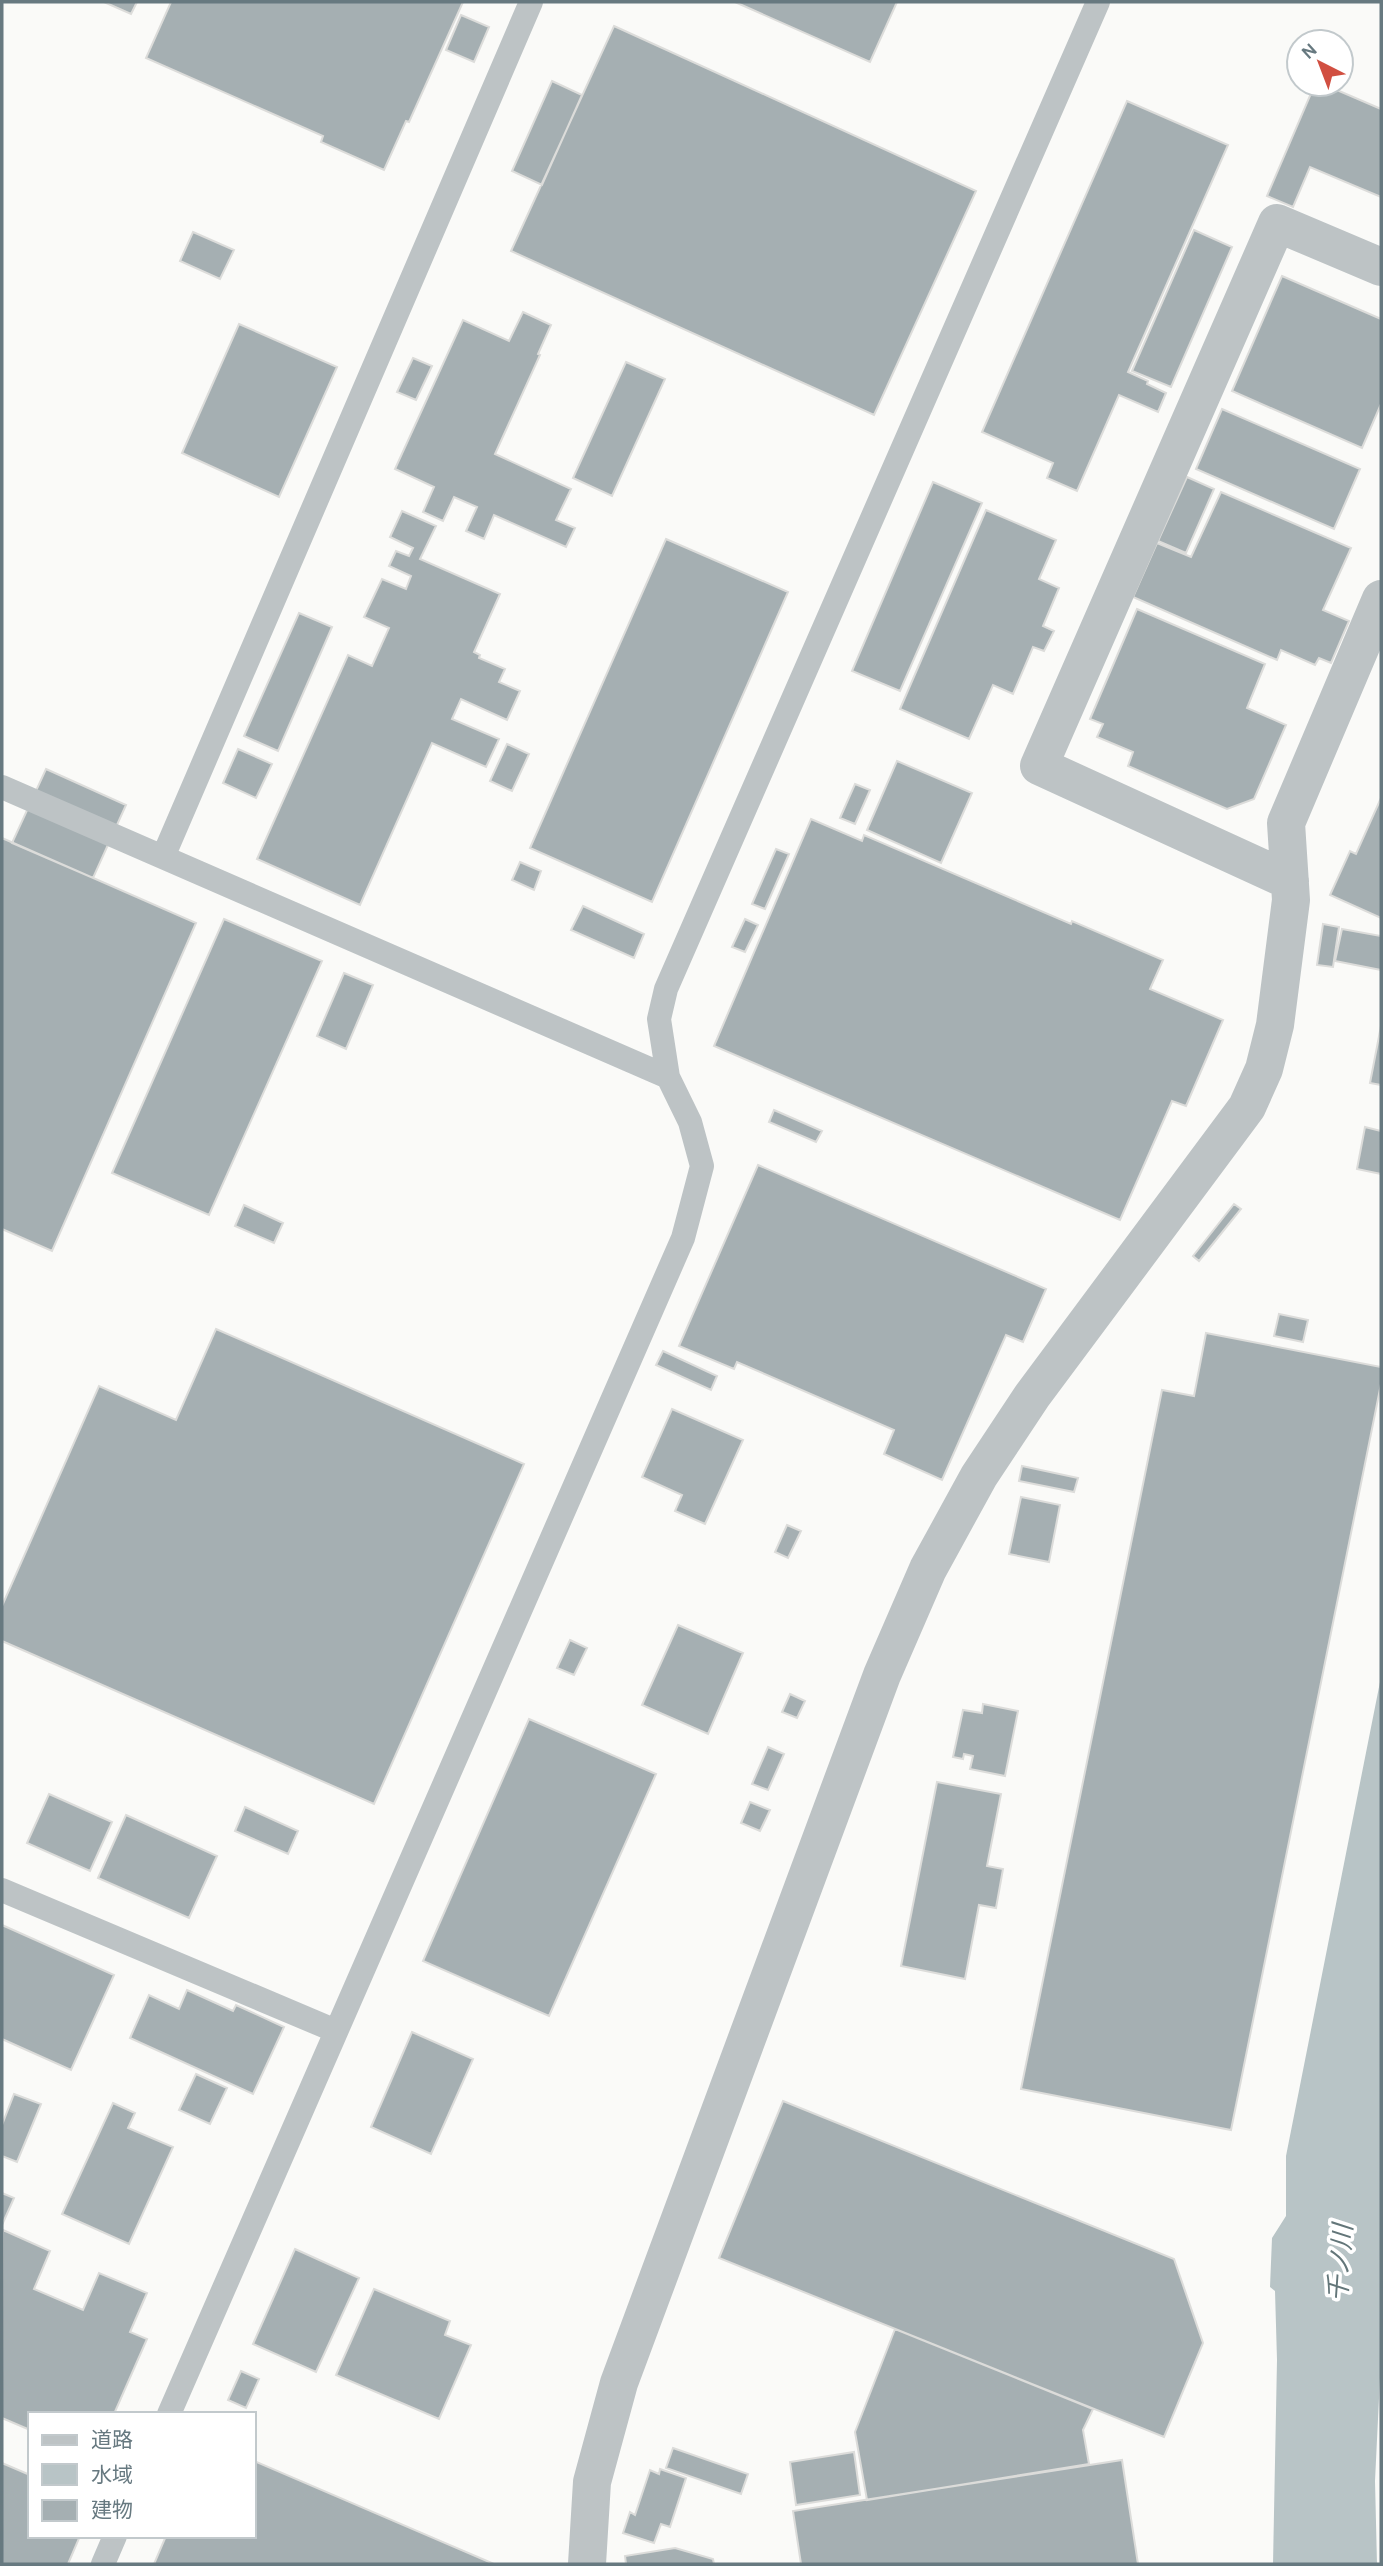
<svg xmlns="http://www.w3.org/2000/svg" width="1383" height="2566" font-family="Karla,'Noto Sans JP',sans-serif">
<rect width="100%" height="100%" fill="#fafaf8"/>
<path fill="#b8c4c6" d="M1381,1677V2357L1375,2481L1377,2564H1273L1277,2360L1275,2291L1270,2287L1272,2238L1286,2216V2156Z"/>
<path fill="#a5afb2" stroke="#dcdcda" stroke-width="2" d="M104,2H137L131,14Z
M171,2H463L409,122L406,121L384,170L321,142L323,136L146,58Z
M735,2H897L870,62Z
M461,15L489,27L474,62L446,50Z
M614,26L976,191L874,415L511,251Z
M552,81L582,95L542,185L512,171Z
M1315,84H1323L1381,109V197L1310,167L1293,207L1267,196Z
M1127,101L1228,145L1128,372L1148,381L1147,384L1166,393L1158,412L1119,395L1077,491L1047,478L1053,463L982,432Z
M1194,230L1232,247L1171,387L1132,371Z
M193,232L234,250L220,279L180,261Z
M1282,276L1381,319V404L1362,448L1232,391Z
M523,312L551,325L538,354L540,355L495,454L571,489L556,520L575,528L566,547L494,515L484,539L466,531L477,507L454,497L443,521L423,512L434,487L395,469L463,320L509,341Z
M239,324L337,367L279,497L182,453Z
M413,358L432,366L416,400L397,392Z
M626,362L665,379L612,496L573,478Z
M1222,409L1360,469L1334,529L1196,469Z
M1187,477L1214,489L1186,553L1158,541Z
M933,482L982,503L900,691L852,671Z
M1221,492L1351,548L1323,610L1349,621L1331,663L1319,658L1315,665L1281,650L1277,660L1133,597L1157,543L1191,557Z
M986,510L1056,540L1039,579L1059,588L1043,626L1054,631L1044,651L1033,647L1013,694L993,685L969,739L900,709Z
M402,511L436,526L420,559L500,594L474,652L480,655L479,658L505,669L499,682L520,691L507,720L461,699L452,719L499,739L486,767L432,743L360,905L257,859L348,655L372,666L389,628L364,617L382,579L406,589L411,576L389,566L396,551L409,556L413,548L390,537Z
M666,539L788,592L652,902L530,848Z
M1137,609L1265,664L1247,708L1286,725L1254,799L1227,809L1128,766L1133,752L1097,737L1103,724L1090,719Z
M299,613L332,627L278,751L244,736Z
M507,744L529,754L512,791L490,781Z
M238,749L272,764L256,798L223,783Z
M897,761L972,793L941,863L867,830Z
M46,769L126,805L93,878L12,843Z
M855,784L870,790L855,824L840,818Z
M1381,798V918L1330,895L1350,851L1356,854Z
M811,819L862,841L864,835L1071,924L1072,921L1163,960L1150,989L1223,1020L1186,1106L1172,1101L1120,1220L714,1046Z
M2,838L196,923L52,1251L2,1229Z
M776,849L789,854L765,909L752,904Z
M520,862L541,871L534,890L512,880Z
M583,906L644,934L634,958L571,930Z
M224,919L322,961L209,1215L112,1173Z
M745,919L758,925L745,952L732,947Z
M1323,924L1339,927L1333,967L1317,965Z
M1342,929L1381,936V970L1335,961Z
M344,973L373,985L346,1049L317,1036Z
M1381,1026V1085L1370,1083Z
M774,1110L822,1131L816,1142L769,1122Z
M1365,1127L1381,1131V1174L1357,1169Z
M758,1165L1046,1289L1023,1342L1006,1335L942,1480L884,1454L894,1430L737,1362L734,1369L679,1346Z
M1234,1204L1241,1209L1199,1261L1193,1256Z
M244,1205L283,1223L274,1243L235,1226Z
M1279,1314L1308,1320L1303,1342L1274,1336Z
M216,1329L524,1464L374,1804L2,1641V1606L99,1386L176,1420Z
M1206,1333L1381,1367V1384L1231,2130L1021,2089L1162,1390L1194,1396Z
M663,1351L717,1376L711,1390L656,1365Z
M672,1409L743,1440L705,1524L675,1511L682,1495L642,1477Z
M1022,1466L1078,1478L1074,1492L1019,1481Z
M1021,1497L1060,1505L1049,1562L1009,1554Z
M787,1525L801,1531L788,1558L775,1552Z
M678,1625L743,1653L708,1734L642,1705Z
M570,1640L587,1648L574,1675L557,1668Z
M790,1694L805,1701L797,1718L782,1712Z
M983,1704L1018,1711L1005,1776L970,1769L973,1756L964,1754L963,1759L953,1757L963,1710L982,1713Z
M529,1719L656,1774L549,2016L423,1961Z
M768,1747L784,1754L768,1790L752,1784Z
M937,1782L1001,1794L987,1866L1003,1869L996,1908L979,1905L965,1979L901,1966Z
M49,1794L112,1822L90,1871L27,1843Z
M750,1802L770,1810L760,1831L741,1823Z
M245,1807L298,1831L288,1854L235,1831Z
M126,1815L217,1856L189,1918L98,1878Z
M2,1925L114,1975L71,2070L2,2039Z
M187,1990L233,2011L236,2005L284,2027L253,2094L130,2038L149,1995L179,2009Z
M412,2032L473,2059L431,2154L371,2127Z
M196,2074L227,2088L210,2124L179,2110Z
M14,2094L41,2104L17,2162L2,2156V2125Z
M783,2101L1174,2259L1203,2343L1164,2437L719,2258Z
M113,2103L135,2113L128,2128L173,2147L129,2244L62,2214Z
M2,2193L14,2198L2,2225Z
M3,2230L50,2251L34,2289L83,2310L99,2273L147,2293L130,2332L147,2339L114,2414H30V2430L2,2418Z
M295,2249L359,2278L316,2372L253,2344Z
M374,2289L450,2321L445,2335L471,2345L439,2419L336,2375Z
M895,2329L1093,2409L1083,2430L1089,2464L867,2500L855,2432Z
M241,2371L259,2379L246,2408L228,2400Z
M673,2448L748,2474L741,2494L666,2468Z
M854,2452L860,2495L796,2505L790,2462Z
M1122,2460L1138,2564H801L793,2511Z
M254,2461L494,2564H154L166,2536H254Z
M2,2463L30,2475V2536H80L68,2564H2Z
M660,2469L686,2478L670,2527L661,2524L654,2543L623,2533L630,2512L635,2515L650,2470L659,2474Z
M675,2548L713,2559L714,2564H626L625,2556Z"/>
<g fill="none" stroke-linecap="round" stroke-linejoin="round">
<path stroke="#bdc3c5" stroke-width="24" d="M2,787L668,1077
M163,857L531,2
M2,1890L336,2031
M169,2414L683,1238L702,1166L690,1122L668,1077L659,1019L666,989L1098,2
M103,2564L115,2536"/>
<path stroke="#bdc3c5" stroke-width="38" d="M1290,881L1039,766L1277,223L1381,267
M587,2564L592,2482L619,2383L882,1675L928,1569L979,1476L1032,1396L1247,1107L1264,1069L1275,1025L1291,900L1286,823L1381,599"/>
</g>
<g text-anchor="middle" stroke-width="7" stroke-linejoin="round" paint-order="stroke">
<g font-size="26" font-style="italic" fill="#637679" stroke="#fff">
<text transform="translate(1340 2263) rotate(-86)" y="9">千ノ川</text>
</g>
</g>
<rect width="1383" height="2566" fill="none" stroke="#677980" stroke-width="7"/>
<rect x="28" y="2412" width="228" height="126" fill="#ffffff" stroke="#c2c9cc" stroke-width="2"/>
<rect x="42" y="2435" width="35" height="10" fill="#bdc3c5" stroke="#c2c9cc" stroke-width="2"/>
<text x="91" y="2447" font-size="21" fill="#677980">道路</text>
<rect x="42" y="2464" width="35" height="21" fill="#b8c4c6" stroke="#c2c9cc" stroke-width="2"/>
<text x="91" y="2482" font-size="21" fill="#677980">水域</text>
<rect x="42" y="2500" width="35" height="21" fill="#a5afb2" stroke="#c2c9cc" stroke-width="2"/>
<text x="91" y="2517" font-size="21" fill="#677980">建物</text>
<g transform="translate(1320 63) rotate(318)"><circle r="33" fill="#ffffff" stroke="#c2c9cc" stroke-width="2"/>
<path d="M0-5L12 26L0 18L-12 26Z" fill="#d14f41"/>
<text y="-10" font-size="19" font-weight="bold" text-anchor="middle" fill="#677980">N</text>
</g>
</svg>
